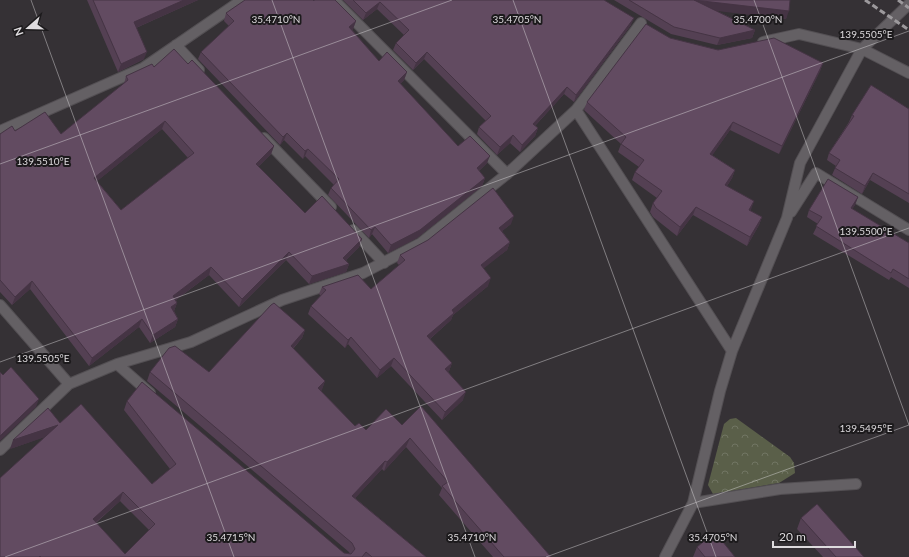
<svg xmlns="http://www.w3.org/2000/svg" width="909" height="557" font-family="Lato,sans-serif">
<defs>
<pattern id="park-crowns" width="20" height="18" patternUnits="userSpaceOnUse"><rect width="20" height="18" fill="#5a5f49"/><path d="M2 6a3 3 0 1 1 6 0M12 15a3 3 0 1 1 6 0" fill="none" stroke="#717563"/></pattern>
</defs>
<rect width="100%" height="100%" fill="#353135"/>
<path fill="url(#park-crowns)" d="M736,418L790,457L794,463L795,473L779,483L713,494L708,485L724,424L730,419Z"/>
<g fill="none" stroke-linecap="round" stroke-linejoin="round">
<defs>
<path id="minor" d="M334,0L507,174
M763,42L799,34L862,49L909,73
M176,45L199,70
M576,110L732,351
M0,131L143,68L242,0
M264,138L331,207
M791,212L816,173L909,230
M353,230L384,263
M0,305L69,384
M117,364L150,393
M0,450L69,384L117,364L191,342L282,300L363,273L421,243L507,174L576,110L641,23
M693,503L780,489L856,484
M665,557L693,503L720,391L732,351L787,218L800,163L862,49L909,4"/>
</defs>
<use href="#minor" stroke="#534f53" stroke-width="12"/>
<use href="#minor" stroke="#646064" stroke-width="10"/>
<path stroke="#9c999c" stroke-width="3" stroke-dasharray="6 3" stroke-linecap="butt" d="M865,0L909,30
M898,0L909,8"/>
</g>
<path fill="#544053" fill-rule="evenodd" d="M87,0H198L136,28L144,59L118,72Z
M343,0H604L631,25L574,102L564,94L535,126L538,128L535,136L520,152L510,143L497,155L477,134L479,127L486,121L424,59L413,70L393,50L396,43L404,35L377,9L363,20Z
M614,0H790L786,19L715,10L755,30L752,38L717,45L671,34Z
M226,13L356,21L353,29L352,30L379,61L407,72L404,80L400,84L458,146L487,163L479,171L485,178L482,186L417,238L388,253L372,234L369,238L328,195L331,188L334,185L305,156L303,159L284,140L280,145L198,59L201,52L229,26L224,21Z
M670,38L718,50L823,63L820,71L779,154L730,130L712,155L735,170L732,178L727,186L750,211L762,217L759,225L747,246L693,215L677,236L653,217L650,212L653,203L657,198L632,180L635,172L639,167L618,152L621,144L584,110L587,102Z
M188,64L274,146L271,154L258,167L305,213L362,239L359,247L346,260L349,264L346,272L309,284L286,260L239,307L209,275L176,300L177,303L174,311L178,319L175,327L150,343L139,327L89,366L30,289L12,305L0,292V134H61L124,84L126,76L154,67ZM162,129L188,158L121,210L97,181Z
M909,109V203L870,180L862,194L832,175L836,166L827,160L829,153L849,122L852,115Z
M858,197L855,205L852,209L909,243V288L891,277L889,280L813,234L818,224L807,217L809,210Z
M511,224L502,231L510,242L507,250L483,268L488,286L453,315L451,320L430,339L452,363L449,371H448L463,400L442,420L391,366L377,378L348,344L345,348L308,314L311,306L321,296L319,294L322,287L371,289L399,265L397,263L400,255Z
M305,330L302,338L293,349L325,381L321,391L355,426L366,430L402,425L551,557H493L439,495L442,488L406,447L384,471L382,469L355,498L426,557H0L44,437L10,449L60,423L152,484L170,469L124,410L127,401L344,553L350,554L349,552L147,381L150,372H209ZM120,501L149,530L125,554L96,523Z
M801,518L864,557H823L797,529Z
M697,547L735,557H693Z"/>
<path fill="#453444" d="M184,0H198L131,30L134,22Z
M694,0L789,11L786,19L692,8Z
M380,2L377,9L363,20L366,13Z
M634,18L631,25L574,102L576,95Z
M356,21L353,29L347,34L349,27Z
M755,30L752,38L717,45L720,38Z
M147,52L144,59L118,72L121,64Z
M427,52L424,59L413,70L416,63Z
M823,63L820,71L779,154L782,146Z
M407,72L404,80L395,89L398,81Z
M567,87L564,94L530,131L533,124Z
M165,121L162,129L91,186L94,178Z
M733,122L730,130L707,163L710,154Z
M538,128L535,136L520,152L522,145Z
M287,133L284,140L280,145L283,137Z
M513,135L510,143L497,155L500,147Z
M274,146L271,154L253,172L256,164Z
M308,149L305,156L303,159L305,151Z
M490,156L487,163L474,175L477,168Z
M735,170L732,178L722,194L725,185Z
M873,173L870,180L862,194L865,186Z
M485,178L482,186L417,238L388,253L391,245Z
M858,197L855,205L848,216L851,208Z
M754,201L751,210L746,219L749,210Z
M696,207L693,215L677,236L680,227Z
M514,216L511,224L496,236L499,228Z
M762,217L759,225L747,246L750,237Z
M375,227L372,234L369,238L371,230Z
M362,239L359,247L340,266L343,258Z
M510,242L507,250L478,273L481,265Z
M289,252L286,260L239,307L242,299Z
M349,264L346,272L309,284L312,276Z
M211,267L209,275L170,304L173,296Z
M491,278L488,286L453,315L451,320L424,344L427,336L452,310Z
M32,281L30,289L12,305L15,297Z
M177,303L174,311L168,315L171,307Z
M142,319L139,327L89,366L92,358Z
M178,319L175,327L150,343L153,335Z
M305,330L302,338L287,355L291,346Z
M351,337L348,344L345,348L348,340Z
M394,358L391,366L377,378L380,370Z
M452,363L449,371L442,376L445,369Z
M325,381L322,390L315,397L318,388Z
M466,392L463,400L442,420L445,412Z
M39,399L36,407L0,441V436Z
M58,425L54,434L10,449L13,440Z
M410,438L406,447L384,471L387,462Z
M385,461L382,469L349,505L352,496Z
M123,492L120,501L89,528L93,519Z"/>
<path fill="#624b61" stroke="#453444" fill-rule="evenodd" d="M93,0H184L134,22L147,52L121,64Z
M245,0H313L314,1V0H335L356,21L349,27L379,61L387,52L407,72L398,81L458,146L470,136L490,156L477,168L485,178L420,230L391,245L375,227L371,230L331,188L339,179L308,149L305,151L287,133L283,137L201,52L234,21L226,13Z
M353,0H604L634,18L576,95L567,87L533,124L538,128L522,145L513,135L500,147L479,127L491,116L427,52L416,63L396,43L409,30L380,2L366,13Z
M629,0H790L789,11L694,0L755,30L720,38L674,27Z
M646,24L670,38L718,50L774,38L823,63L782,146L733,122L710,154L735,170L725,185L754,201L749,210L762,217L750,237L696,207L680,227L656,208L653,203L662,191L635,172L644,160L621,144L626,137L587,102Z
M174,49L188,64L192,60L274,146L256,164L305,213L322,196L362,239L343,258L349,264L312,276L289,252L242,299L211,267L173,296L177,303L171,307L178,319L153,335L142,319L92,358L32,281L15,297L0,280V134L12,126L15,131L45,112L61,134L128,80L126,76L152,64L154,67ZM165,121L194,153L121,210L94,178Z
M871,85L909,109V194L873,173L865,186L835,168L840,160L829,153L854,116L852,115Z
M828,179L858,197L851,208L909,243V279L893,269L891,273L816,226L822,217L809,210Z
M493,188L514,216L499,228L510,242L481,265L491,278L452,310L454,313L427,336L452,363L445,369L466,392L445,412L394,358L380,370L351,337L348,340L311,306L326,290L322,287L358,275L371,289L405,260L400,255L428,240Z
M274,303L305,330L291,346L325,381L318,388L355,426L359,423L366,430L386,409L402,425L421,406L551,557H504L442,486L448,482L410,438L387,462L385,461L352,496L426,557H372L366,552L362,557H41L40,556L39,557H0V478L58,425L13,440L48,408L60,423L81,404L152,484L176,464L127,401L142,382L344,553L351,554L355,549L352,543L150,372L169,348L175,346L209,372L271,305ZM123,492L155,524L125,554L93,519Z
M11,367L39,399L0,436V372L3,375Z
M817,504L864,557H836L801,518Z
M715,532L735,557H705L697,547Z"/>
<path fill="none" stroke="#dedbde" stroke-width="1" stroke-opacity="0.45" d="M31,0L234,557M272,0L475,557M513,0L716,557M754,0L909,425M0,164L452,0M0,362L909,31M5,557L909,228M546,557L909,425"/>
<g font-size="10" text-anchor="middle" fill="#dedbde" stroke="#1c1a1c" stroke-width="4" stroke-linejoin="round" paint-order="stroke">
<text x="276" y="23">35.4710°N</text>
<text x="517" y="23">35.4705°N</text>
<text x="758" y="23">35.4700°N</text>
<text x="866" y="38">139.5505°E</text>
<text x="43" y="165">139.5510°E</text>
<text x="866" y="235">139.5500°E</text>
<text x="43" y="362">139.5505°E</text>
<text x="866" y="432">139.5495°E</text>
<text x="231" y="541">35.4715°N</text>
<text x="472" y="541">35.4710°N</text>
<text x="713" y="541">35.4705°N</text>
</g>
<g transform="translate(28 28) rotate(250)" stroke="#1c1a1c" stroke-width="3" paint-order="stroke">
<path d="M0-3L7 15L0 10L-7 15Z" fill="#dedbde"/>
<text y="-6" font-size="11" font-weight="bold" text-anchor="middle" fill="#dedbde">N</text>
</g>
<path d="M773 541v6h82v-6" fill="none" stroke="#dedbde" stroke-width="2"/>
<text x="779" y="541" font-size="12" fill="#dedbde" stroke="#1c1a1c" stroke-width="3" paint-order="stroke">20 m</text>
</svg>
